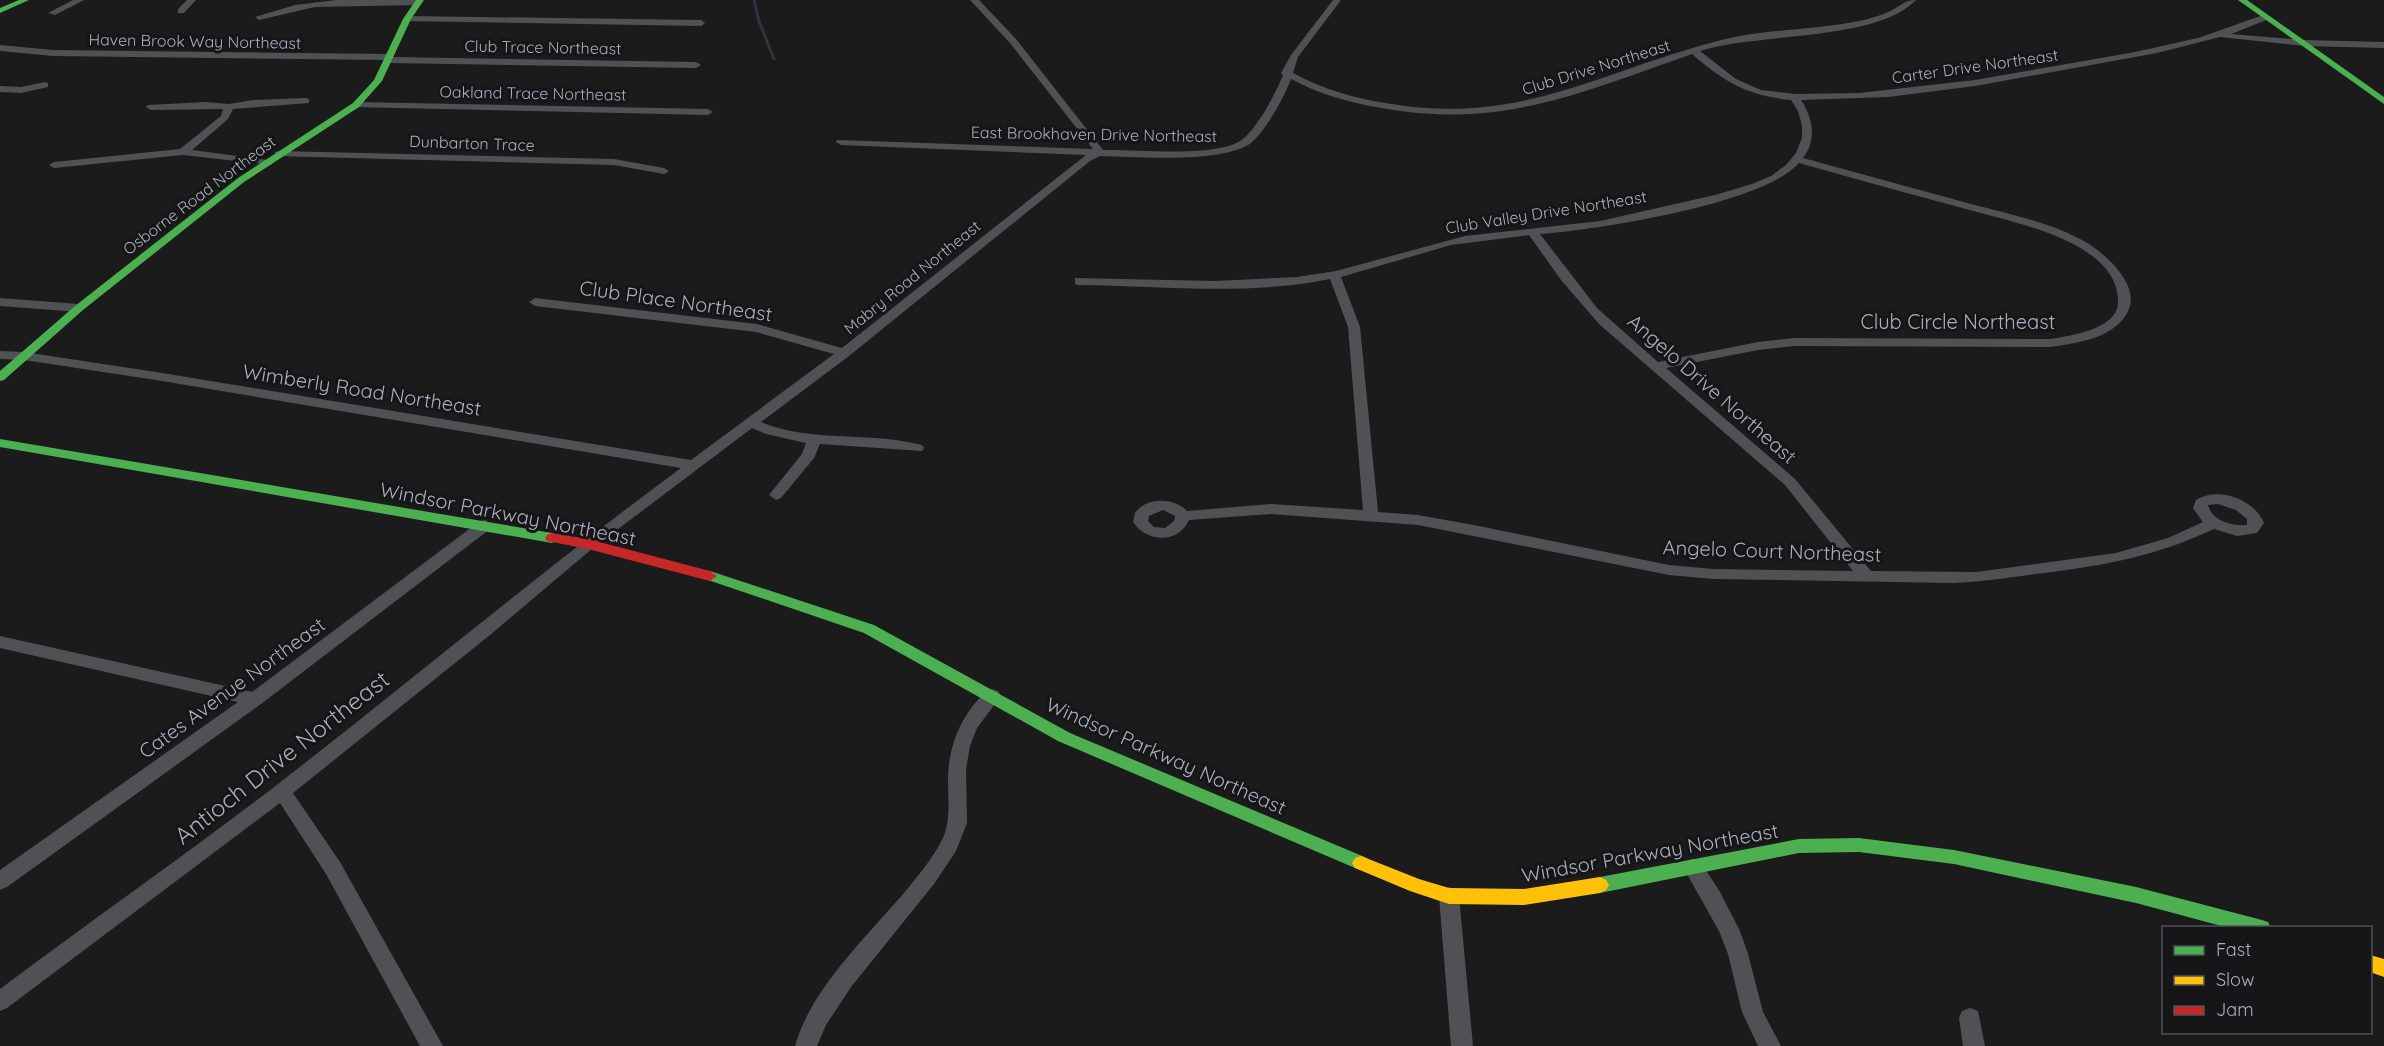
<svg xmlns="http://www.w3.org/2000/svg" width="2384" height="1046" font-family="Quicksand,sans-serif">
<rect width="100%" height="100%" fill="#1b1b1c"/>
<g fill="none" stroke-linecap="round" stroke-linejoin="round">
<path stroke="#2d363f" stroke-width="3" d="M754,0L759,21L774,59"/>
<path fill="#4f5155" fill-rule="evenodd" d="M73,0H84L55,15L48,13Z
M187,0H196L184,13H178V9Z
M336,0H420L422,2L418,5L315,7L259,20L255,17L295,5Z
M970,0H979L1016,39L1103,150H1111C1144,150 1213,157 1240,141C1256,131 1276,93 1283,75L1281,73L1291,55L1333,0H1341L1298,57L1293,73C1324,90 1357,99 1392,104C1519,125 1597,73 1714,42C1759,29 1807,31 1853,22C1866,20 1880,16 1892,10C1902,5 1905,0 1916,0C1875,42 1759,32 1700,51L1736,79L1761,90L1796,94L1859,93L1975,80L2135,52L2198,38L2266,14L2270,17L2269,19L2231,34L2304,40L2384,42V48L2304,46L2220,37L2157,53L1975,86L1888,97L1801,100C1813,118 1817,140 1803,158C1859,173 1915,189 1971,204C2008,214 2046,221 2080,239C2101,249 2140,283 2129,309C2117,338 2078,343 2050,347L1795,346L1758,350L1666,368L1795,479L1871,571L1976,572L2116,553L2168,538L2203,522L2193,508L2196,500C2218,486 2254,499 2264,523L2257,533L2237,536L2214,529C2156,556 2107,565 2044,573C2013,577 1983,582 1952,583L1713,579L1669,575L1418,525L1271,514L1189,520C1178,545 1146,542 1133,522L1135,513C1146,497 1174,497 1187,511L1271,504L1363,510L1348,327L1330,279C1248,296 1162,286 1079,285L1075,284V278L1215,281L1297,277L1336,271L1465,236L1600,221L1715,195L1752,184L1771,176L1786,165L1796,153L1802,138V126L1798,111L1791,100C1748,96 1724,82 1692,54C1583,92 1500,130 1382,108C1350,103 1319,94 1291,79C1285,96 1263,136 1248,145C1218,163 1136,157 1100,156L1090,161L849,356L761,422C812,443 869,431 922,445L924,448L922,451L820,444L814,458L781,498L776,500L769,495L802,454L806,443L766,434L752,428L593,548L490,635L293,793L340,862L443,1046H420L326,874L280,803L7,1008L0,1011V989C92,920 187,854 278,784C413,679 544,569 681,468L156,380L24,360L0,359V351L24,352L156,372L691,460L834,354L756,332L535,306L529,302L535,298L757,324L842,348L1086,155L841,145L836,142L837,140L1093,149L1010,43ZM1799,163C1824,170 1849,177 1874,184C1904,192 1935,201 1966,209C2011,222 2120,241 2118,303C2117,329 2070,336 2050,339L1795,338L1758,342L1658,362L1597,308L1540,234C1595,230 1764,204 1799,163ZM1529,235L1561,280L1599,324L1785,485L1853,571L1713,569L1669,565L1479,526L1418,515L1378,512L1360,327L1341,277L1451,245ZM2218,504L2236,510L2247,519V525C2232,526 2212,521 2208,505ZM1163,510L1175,516L1174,521L1165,528L1154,527L1148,521L1149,516Z
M407,16L701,20L705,23L701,26L404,21V17Z
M0,45L53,50L390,54L394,57L696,62L701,65L696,68L390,63L386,60L53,56L0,51Z
M45,82L48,83V87L21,93L0,92V86L21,87Z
M306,98L309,99V103L233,109L228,119L192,150L268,160L272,161V165L183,155L54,168L49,165L54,162L180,149L221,116L223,109L151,110L146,107L148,105L206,102L229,104L253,100Z
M356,102L708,109L713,112L708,115L353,107L351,105Z
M279,151L614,159L664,168L669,171L664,174L614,165L275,156V152Z
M0,298L79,304L85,308L79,312L0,306Z
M485,520L493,525L490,529L261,704L7,887L0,890V870L238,702L0,648V636L252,692L480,521Z
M992,689L998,691L1001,696L977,728L970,746L966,769L967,823L956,851L934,884L851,987L826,1025L817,1046H795C812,986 870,934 909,887C921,872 934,856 943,838C951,819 948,800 948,780C948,753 956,728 972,707C978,700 983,692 992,689Z
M1693,859L1700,861L1720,892L1740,931L1748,954L1763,1012L1781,1046H1758L1742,1012L1728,954L1719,931L1683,867L1686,861Z
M1449,887L1456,890L1459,896L1473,1046H1451L1439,896L1442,890Z
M1970,1008L1978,1011L1985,1046H1963L1959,1018L1962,1011Z"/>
<path fill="#4caf50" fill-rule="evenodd" d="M19,0H29L0,13V8Z
M416,0H424L411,19L382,81L359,107L244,182L83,310L4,380L0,381V371L75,306L238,178L353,103L374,80L403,19Z
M2238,0H2247L2384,97V104Z
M0,439L552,533L559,538L552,543L0,447Z
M710,571L874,625L1070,733L1367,858L1370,863L1367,868L1361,870L1355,868L1058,741L864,633L705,579L703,576L705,573Z
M1859,838L1954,850L2136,887L2262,920L2268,922L2271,928H2229L2136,903L1954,864L1859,852L1799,853L1600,893L1594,890L1591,885L1594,880L1600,877L1799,839Z"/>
<path fill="#ffc107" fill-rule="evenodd" d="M1361,856L1419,879L1449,888L1524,889L1600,877L1606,880L1609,885L1606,890L1600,893L1524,905L1449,904L1410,891L1355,868L1352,863L1355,858Z
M2370,955L2384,959V977L2370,972Z"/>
<path fill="#c62828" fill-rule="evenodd" d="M552,533L588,539L710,571L717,576L710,581L588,549L547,541L545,538L547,535Z"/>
</g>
<g text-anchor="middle" stroke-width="6" stroke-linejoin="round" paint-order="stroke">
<g font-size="16" fill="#acb1bd" stroke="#161518">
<text transform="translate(195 41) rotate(1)" y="6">Haven Brook Way Northeast</text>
<text transform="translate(543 47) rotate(1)" y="6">Club Trace Northeast</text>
<text transform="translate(1975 66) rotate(-8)" y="6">Carter Drive Northeast</text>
<text transform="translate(1596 67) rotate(-17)" y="6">Club Drive Northeast</text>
<text transform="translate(533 93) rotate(1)" y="6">Oakland Trace Northeast</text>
<text transform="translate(1094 134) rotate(1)" y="6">East Brookhaven Drive Northeast</text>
<text transform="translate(472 143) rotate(2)" y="6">Dunbarton Trace</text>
<text transform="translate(199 195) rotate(-37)" y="6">Osborne Road Northeast</text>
<text transform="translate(1546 212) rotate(-9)" y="6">Club Valley Drive Northeast</text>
<text transform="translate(912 277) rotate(-39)" y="6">Mabry Road Northeast</text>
</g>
<g font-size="20" fill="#acb1bd" stroke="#161518">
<text transform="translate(676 301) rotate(8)" y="7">Club Place Northeast</text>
<text x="1958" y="329">Club Circle Northeast</text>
<text transform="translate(1712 389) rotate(41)" y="7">Angelo Drive Northeast</text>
<text transform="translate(362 390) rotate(9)" y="7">Wimberly Road Northeast</text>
<text transform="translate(508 514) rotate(11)" y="7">Windsor Parkway Northeast</text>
<text transform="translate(1772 551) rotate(2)" y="7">Angelo Court Northeast</text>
<text transform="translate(232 688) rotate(-36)" y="7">Cates Avenue Northeast</text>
<text transform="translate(1166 756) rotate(24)" y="7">Windsor Parkway Northeast</text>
<text transform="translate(1650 853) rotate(-10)" y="7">Windsor Parkway Northeast</text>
</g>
<g font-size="24" fill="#acb1bd" stroke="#161518">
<text transform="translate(282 758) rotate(-38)" y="8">Antioch Drive Northeast</text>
</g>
</g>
<rect x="2162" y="926" width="210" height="108" fill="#161518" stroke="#52535a" stroke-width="1.5"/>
<rect x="2174" y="946" width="30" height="9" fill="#4caf50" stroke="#52535a" stroke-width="1.5"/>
<text x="2216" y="956" font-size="18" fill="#acb1bd">Fast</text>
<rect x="2174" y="976" width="30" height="9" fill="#ffc107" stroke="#52535a" stroke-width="1.5"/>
<text x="2216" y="986" font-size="18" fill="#acb1bd">Slow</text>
<rect x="2174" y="1006" width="30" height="9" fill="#c62828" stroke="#52535a" stroke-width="1.5"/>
<text x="2216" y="1016" font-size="18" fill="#acb1bd">Jam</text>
</svg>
